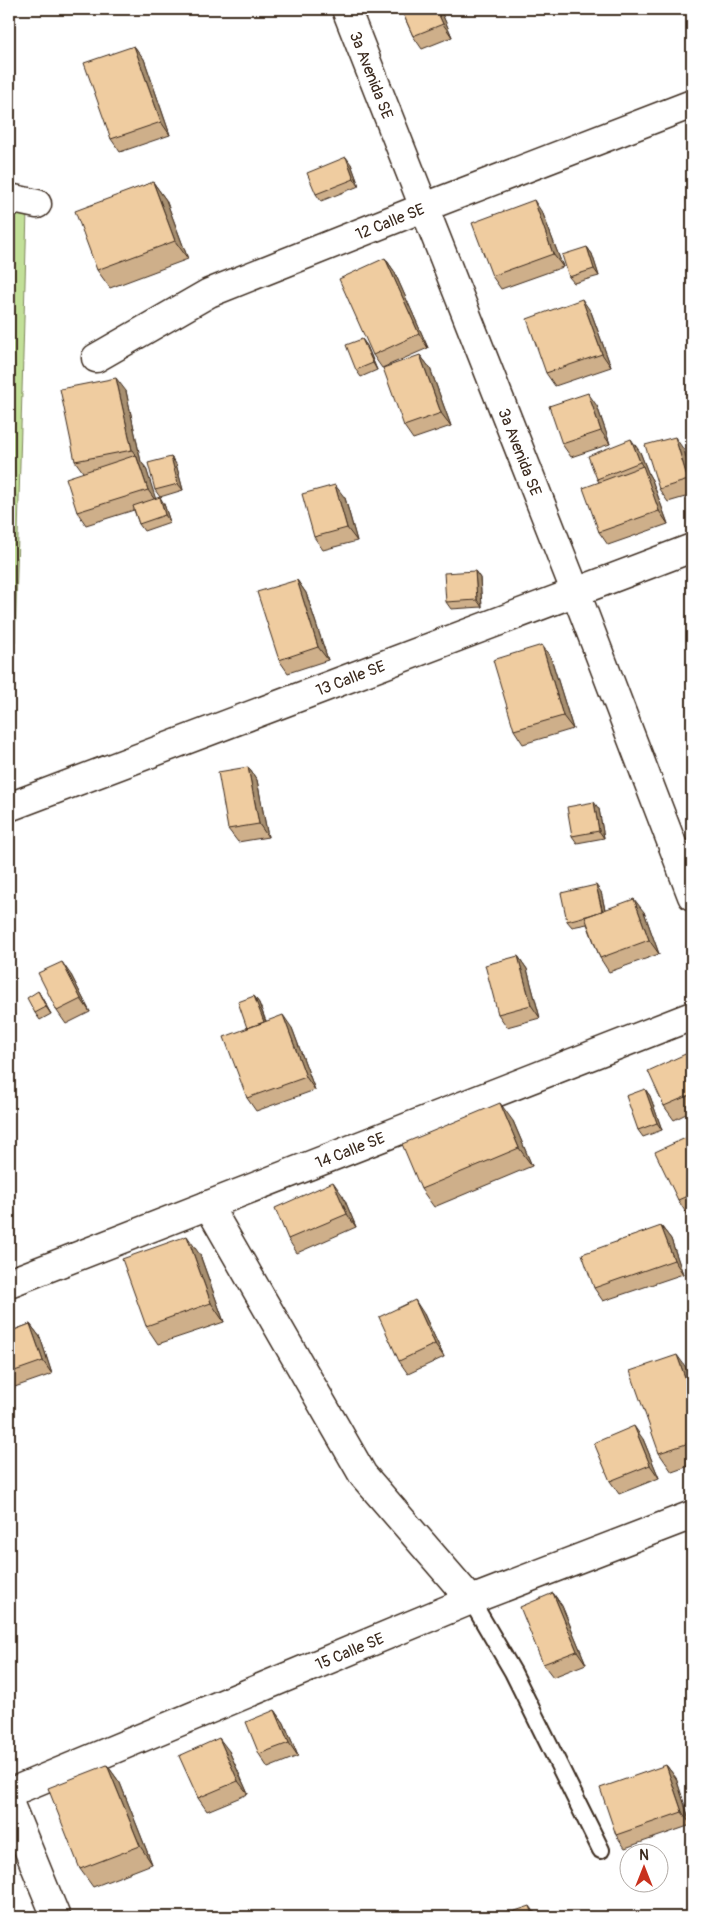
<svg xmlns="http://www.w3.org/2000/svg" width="701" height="1926" font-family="Pangolin,sans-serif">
<rect width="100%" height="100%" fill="#fff"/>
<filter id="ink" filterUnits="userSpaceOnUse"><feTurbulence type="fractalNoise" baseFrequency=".02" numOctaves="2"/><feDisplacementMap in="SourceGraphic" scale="10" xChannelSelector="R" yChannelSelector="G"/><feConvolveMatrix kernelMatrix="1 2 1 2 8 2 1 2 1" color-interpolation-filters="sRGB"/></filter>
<g filter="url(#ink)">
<path fill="#c2e098" stroke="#7e855b" d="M9,211H27L15,643H9Z"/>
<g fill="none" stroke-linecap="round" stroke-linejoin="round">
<defs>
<path id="service" d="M471,1600L513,1672L601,1850"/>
<g id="minor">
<path id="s1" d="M346,9L576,593L692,896"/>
<path d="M9,198L37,204"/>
<path id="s2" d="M96,358L209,293L425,207L692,104"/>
<path id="s3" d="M9,807L692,548"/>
<path d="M208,1205L363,1475L471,1600"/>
<path id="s4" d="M9,1283L692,1016"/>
<path id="s5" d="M9,1793L471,1600L692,1515"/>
<path d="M9,1802L56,1917"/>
</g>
</defs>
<use href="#service" stroke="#3b2a1e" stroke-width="20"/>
<use href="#minor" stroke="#3b2a1e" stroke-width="31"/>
<use href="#service" stroke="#fff" stroke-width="16"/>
<use href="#minor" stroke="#fff" stroke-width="28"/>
</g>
<path fill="#ceaf8a" stroke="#3b2a1e" d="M401,9H440L452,37L422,49L413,36Z
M134,46L144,59L170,135L120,152L111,139Z
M351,164L359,186L321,201L316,194Z
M153,182L166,200L188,259L110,288L97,270Z
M543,214L563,267L501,289L492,276Z
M587,247L592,254L599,276L574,283L569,277Z
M385,258L394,271L428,348L382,368L373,355Z
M591,312L611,367L555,386L546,373Z
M362,339L367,346L377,370L361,377L356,370Z
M420,355L430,368L451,426L413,439L404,426Z
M126,391L141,462L146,468L155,499L164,504L170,522L144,531L139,524L134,510L86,525L77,512L83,472L75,461Z
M597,406L610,444L571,457L562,444Z
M684,450L692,477V495L668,502L659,489Z
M640,452L649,475L652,480L668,524L608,545L599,532V482L597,479Z
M171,457L176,464L183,490L160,497L155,490Z
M345,498L357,541L323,550L314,537Z
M475,571L480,578L482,607L451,609L446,602Z
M297,580L306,593L328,660L288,673L279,660Z
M551,658L573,729L523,744L514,730Z
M248,767L257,780L268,837L238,842L228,829Z
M599,809L604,838L577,843L572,836Z
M601,892L605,909L644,912L659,954L609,972L600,958L587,924L572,927L567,921Z
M518,956L527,969L540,1018L507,1027L498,1014Z
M71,975L90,1012L66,1024L57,1011Z
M38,991L51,1014L40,1020L35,1013Z
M254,996L259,1003L266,1021L292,1028L315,1090L256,1111L247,1098V1028Z
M692,1051V1111L674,1120L664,1106Z
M645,1089L650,1096L662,1130L643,1137L638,1130Z
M513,1121L532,1166L434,1207L421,1189Z
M692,1135V1218L690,1219L678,1200Z
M343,1196L356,1227L297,1253L288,1239Z
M661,1226L671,1239L683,1274L603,1301L594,1288Z
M200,1255L224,1322L158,1344L146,1326Z
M424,1314L444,1357L408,1374L399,1361Z
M30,1324L40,1337L52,1374L9,1389V1332Z
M690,1373L692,1380V1465L672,1472L659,1453Z
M643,1439L659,1478L619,1494L610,1481Z
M553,1593L562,1606L586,1664L553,1677L543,1664Z
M275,1710L284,1723L298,1756L268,1768L259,1754Z
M229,1751L248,1794L207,1811L198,1798Z
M107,1765L120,1783L152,1864L93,1887L80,1869Z
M666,1765L676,1778L691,1825L625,1848L616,1835Z"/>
<path fill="#a78f70" stroke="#3b2a1e" d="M436,9H440L452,37L443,24Z
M134,46L144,59L170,135L161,122Z
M346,157L351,164L359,186L354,179Z
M153,182L166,200L188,259L175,241Z
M534,200L543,214L563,267L553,254Z
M587,247L592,254L599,276L594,269Z
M385,258L394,271L428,348L419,334Z
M582,299L591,312L611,367L602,354Z
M362,339L367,346L377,370L373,363Z
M420,355L430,368L451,426L441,413Z
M116,378L126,391L141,462L146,468L157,503L148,490L137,457L132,450Z
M588,393L597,406L610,444L601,431Z
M675,437L684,450L692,477V486L688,480Z
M631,439L640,452L649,475L652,480L668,524L659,511L643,467L640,462Z
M171,457L176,464L183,490L178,484Z
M335,485L345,498L357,541L347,528Z
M160,497L164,504L170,522L165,515Z
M475,571L480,578L482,607L477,600Z
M297,580L306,593L328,660L318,647Z
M542,645L551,658L573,729L563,716Z
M248,767L257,780L268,837L259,824Z
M594,802L599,809L604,838L599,831Z
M596,885L601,892L607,919L603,912Z
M634,899L644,912L659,954L649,940Z
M518,956L527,969L540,1018L531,1005Z
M62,962L71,975L90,1012L81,999Z
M38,991L42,998L51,1014L46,1007Z
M254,996L259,1003L269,1031L264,1024Z
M283,1015L292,1028L315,1090L306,1077Z
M645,1089L650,1096L662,1130L657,1123Z
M500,1103L513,1121L532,1166L519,1148Z
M333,1182L343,1196L356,1227L347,1214Z
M661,1226L671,1239L683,1274L674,1260Z
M187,1236L200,1255L224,1322L211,1303Z
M415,1300L424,1314L444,1357L435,1344Z
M30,1324L40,1337L52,1374L43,1361Z
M677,1355L690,1373L692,1380V1397Z
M634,1426L643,1439L659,1478L650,1465Z
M553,1593L562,1606L586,1664L577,1651Z
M275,1710L284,1723L298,1756L289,1743Z
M219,1738L229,1751L248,1794L238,1781Z
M107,1765L120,1783L152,1864L140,1846Z
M666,1765L676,1778L691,1825L682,1812Z
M530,1906L538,1917H534Z"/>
<path fill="#efcca0" stroke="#3b2a1e" d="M401,9H436L443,24L413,36Z
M134,46L161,122L111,139L84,63Z
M346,157L354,179L316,194L307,173Z
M153,182L175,241L97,270L75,211Z
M534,200L553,254L492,276L472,223Z
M587,247L594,269L569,277L562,255Z
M385,258L419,334L373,355L339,279Z
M582,299L602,354L546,373L527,319Z
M362,339L373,363L356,370L346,345Z
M420,355L441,413L404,426L383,368Z
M116,378L132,450L75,461L60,389Z
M588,393L601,431L562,444L549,406Z
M675,437L688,480L659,489L645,445Z
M631,439L640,462L597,479L588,456Z
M136,455L148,490L77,512L66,478Z
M171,457L178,484L155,490L148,463Z
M643,466L659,511L599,532L583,488Z
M335,485L347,528L314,537L302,494Z
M160,497L165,515L139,524L133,506Z
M475,571L477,600L446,602L444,573Z
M297,580L318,647L279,660L257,592Z
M542,645L563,716L514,730L493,660Z
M248,767L259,824L228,829L218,772Z
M594,802L599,831L572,836L567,807Z
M596,885L602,911L590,915L567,921L561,893Z
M634,899L649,940L600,958L585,917Z
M518,956L531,1005L498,1014L485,965Z
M62,962L81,999L57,1011L38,973Z
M38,991L46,1007L35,1013L27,998Z
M254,996L264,1022L247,1028L238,1002Z
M283,1015L306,1077L247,1098L224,1037Z
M692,1051V1094L664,1106L648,1071Z
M645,1089L657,1123L638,1130L626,1096Z
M500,1103L519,1148L421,1189L402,1144Z
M692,1135V1194L678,1200L655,1152Z
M333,1182L347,1214L288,1239L275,1208Z
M661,1226L674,1260L594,1288L582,1254Z
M187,1236L211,1303L146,1326L122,1259Z
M415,1300L435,1344L399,1361L379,1317Z
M30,1324L43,1361L9,1373V1332Z
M677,1355L692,1397V1442L659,1453L630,1371Z
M634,1426L650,1465L610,1481L594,1443Z
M553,1593L577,1651L543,1664L520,1607Z
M275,1710L289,1743L259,1754L246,1722Z
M219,1738L238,1781L198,1798L179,1756Z
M107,1765L140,1846L80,1869L48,1788Z
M666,1765L682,1812L616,1835L600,1788Z
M530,1906L534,1917H497Z"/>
</g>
<g text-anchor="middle" stroke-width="4" stroke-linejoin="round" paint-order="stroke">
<g font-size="16" fill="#3b2a1e" stroke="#fff">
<text dy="6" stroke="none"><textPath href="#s1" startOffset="71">3a Avenida SE</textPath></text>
<text dy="6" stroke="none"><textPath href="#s2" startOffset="325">12 Calle SE</textPath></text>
<text dy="6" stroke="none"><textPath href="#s1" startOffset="476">3a Avenida SE</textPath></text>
<text dy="6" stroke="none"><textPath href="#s3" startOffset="365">13 Calle SE</textPath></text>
<text dy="6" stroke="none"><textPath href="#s4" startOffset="366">14 Calle SE</textPath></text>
<text dy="6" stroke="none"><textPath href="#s5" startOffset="369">15 Calle SE</textPath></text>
</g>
</g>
<rect width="701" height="1926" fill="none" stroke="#fff" stroke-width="30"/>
<rect x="15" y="15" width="671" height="1896" fill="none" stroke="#3b2a1e" stroke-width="2" filter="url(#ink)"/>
<g transform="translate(644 1868)"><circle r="24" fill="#ffffff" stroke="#b1aaa5"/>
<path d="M0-4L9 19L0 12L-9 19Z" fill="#c8321e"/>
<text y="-8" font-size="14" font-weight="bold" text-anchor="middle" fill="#3b2a1e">N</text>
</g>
</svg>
